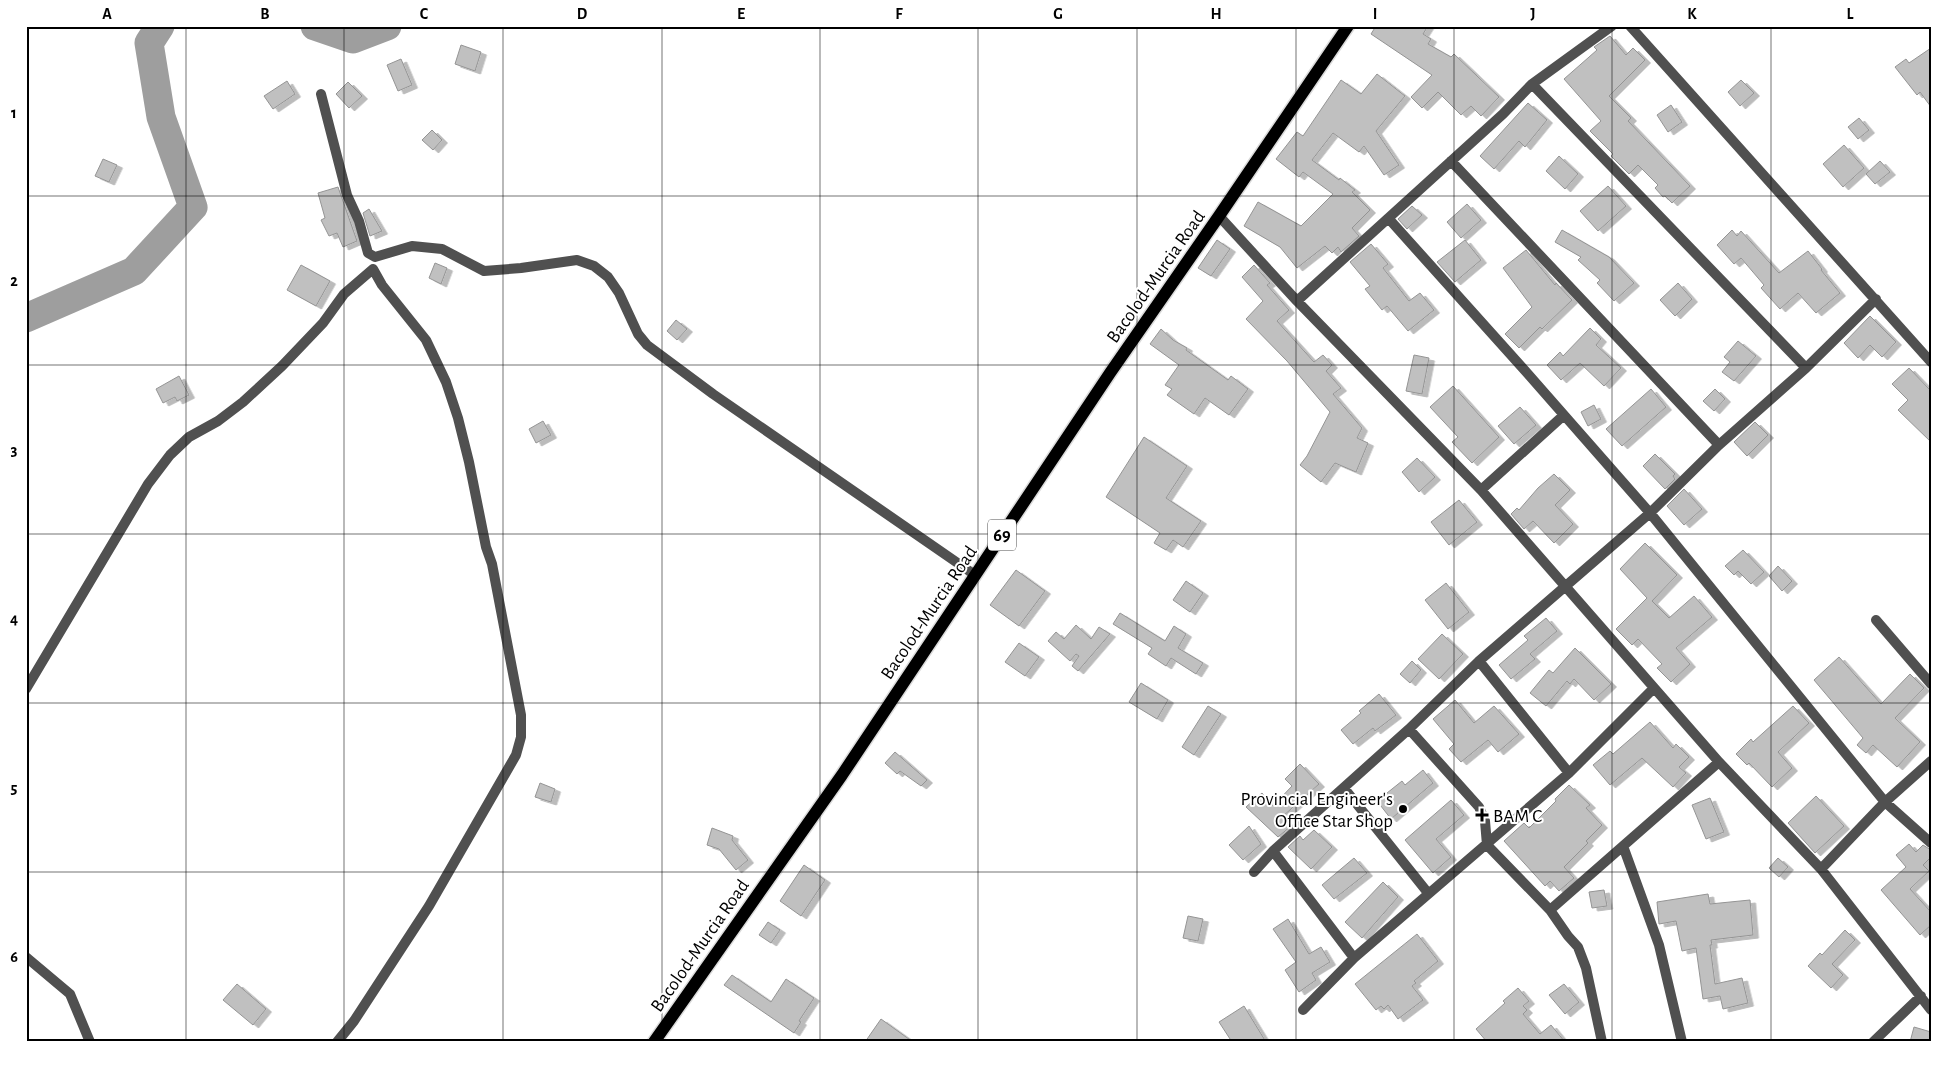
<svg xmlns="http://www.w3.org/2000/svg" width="1957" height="1068" font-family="'Alegreya Sans',sans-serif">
<defs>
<filter id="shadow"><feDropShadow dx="5.5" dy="3" stdDeviation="0" flood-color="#0004"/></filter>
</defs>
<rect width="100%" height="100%" fill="#fff"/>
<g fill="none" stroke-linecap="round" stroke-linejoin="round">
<path stroke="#9e9e9e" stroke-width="29" d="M315,26L353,39L387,26
M26,318L134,271L193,207L161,117L149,43L160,26"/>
</g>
<path fill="#c0c0c0" stroke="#949494" filter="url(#shadow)" d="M1376,26H1428L1423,34L1431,39L1428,44L1451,57L1454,54L1499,97L1481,116L1471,106L1461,115L1438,92L1422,108L1411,97L1432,75L1371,34Z
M1610,36L1626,55L1633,48L1645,60L1609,96L1631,118L1628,121L1690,186L1672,203L1665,196L1663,197L1655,188L1658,185L1638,165L1629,174L1611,156L1613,154L1590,131L1601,121L1564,79L1597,50L1594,47Z
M461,45L481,52L475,71L455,64Z
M1931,48V107L1920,92L1917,95L1895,67L1906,59L1909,63Z
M401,59L412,85L398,91L387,65Z
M1377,74L1405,96L1376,131L1399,165L1384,175L1364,146L1359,152L1333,133L1312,160L1339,180L1340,178L1355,190L1352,192L1370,210L1352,228L1359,236L1341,252L1338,247L1332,253L1325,246L1297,268L1280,247L1244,226L1258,202L1301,226L1333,194L1303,172L1299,177L1276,159L1297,132L1303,136L1341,80L1361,94Z
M1741,80L1754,93L1740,106L1728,92Z
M287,81L295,94L273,109L264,96Z
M348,82L362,96L349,108L336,94Z
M1528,103L1547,120L1525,147L1519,141L1494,169L1480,156Z
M1671,105L1682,122L1668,132L1657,115Z
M1859,118L1869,130L1858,139L1848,127Z
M432,130L442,140L433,150L422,140Z
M1844,145L1864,168L1843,187L1823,164Z
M1559,156L1578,174L1565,189L1546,171Z
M103,159L117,165L109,182L95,176Z
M1880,161L1890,172L1875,184L1866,174Z
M1608,186L1626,206L1598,231L1580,211Z
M338,187L357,241L343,247L337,233L329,236L321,220L325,218L318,193Z
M1467,204L1481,220L1461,238L1447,222Z
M1412,206L1422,215L1407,229L1398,219Z
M369,209L382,231L370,236L363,213Z
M1562,230L1609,257L1634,283L1614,301L1597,283L1600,280L1578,260L1581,257L1555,242Z
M1732,230L1737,236L1741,231L1779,273L1808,251L1822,269L1821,270L1840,293L1816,313L1798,293L1780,309L1761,288L1764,285L1741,258L1734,264L1717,245Z
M1217,240L1230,249L1211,276L1198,268Z
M1465,240L1481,260L1455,282L1437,262Z
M1371,244L1388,264L1383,268L1409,301L1420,293L1434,310L1408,331L1387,306L1382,310L1365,289L1370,286L1350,262Z
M1526,250L1555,285L1556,283L1572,300L1542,329L1540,327L1519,348L1505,334L1532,307L1503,268Z
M435,263L447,268L441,284L429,278Z
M301,265L330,281L316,306L287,290Z
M1254,265L1270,283L1267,285L1289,310L1277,321L1314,362L1323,355L1332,365L1326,371L1341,388L1333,394L1362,428L1357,438L1368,443L1356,472L1335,463L1321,482L1300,465L1307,456L1330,412L1287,361L1246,319L1263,301L1242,277Z
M1678,283L1692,299L1675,316L1660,300Z
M1870,316L1896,342L1882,357L1870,345L1858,358L1844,343Z
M676,320L687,329L677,340L667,331Z
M1590,328L1601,339L1596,345L1621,368L1604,386L1580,363L1561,380L1547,365L1560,352L1563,356Z
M1161,329L1173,340L1187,348L1186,350L1228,380L1231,376L1248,389L1229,415L1205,398L1194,414L1167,395L1172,389L1165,385L1179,365L1150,344Z
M1738,341L1756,356L1734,381L1722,372L1730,362L1724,357Z
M1414,355L1429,358L1422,394L1406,391Z
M1909,368L1931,391V442L1898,410L1908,400L1892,384Z
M179,376L189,395L177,401L175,397L163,403L156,389Z
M1453,386L1499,437L1472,463L1452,442L1458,437L1430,407Z
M1651,389L1666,407L1622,446L1606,429Z
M1715,389L1725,399L1714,411L1703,401Z
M1594,405L1601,419L1588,426L1581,412Z
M1520,407L1536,425L1514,444L1498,426Z
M543,421L551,435L536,443L529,429Z
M1755,422L1768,435L1747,456L1734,442Z
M1144,437L1187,466L1166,498L1201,521L1183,547L1173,540L1166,550L1154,543L1160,533L1106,497Z
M1655,454L1675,474L1673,476L1675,479L1665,489L1643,466Z
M1417,458L1435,477L1419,492L1402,472Z
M1554,474L1570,490L1555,505L1573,524L1554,543L1533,521L1524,529L1511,514L1517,508L1519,510L1538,488Z
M1684,489L1702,509L1684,525L1667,506Z
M1459,500L1477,522L1449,545L1431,522Z
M1645,543L1677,575L1652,601L1669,618L1694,596L1712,617L1676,648L1690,664L1671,682L1657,668L1662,664L1638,639L1632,645L1616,629L1647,598L1620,569Z
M1743,550L1764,572L1751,584L1738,571L1734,575L1725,566Z
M1778,566L1792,581L1782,591L1769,576Z
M1016,570L1045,591L1019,626L990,605Z
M1186,581L1203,593L1190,612L1173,600Z
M1446,583L1469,612L1448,629L1425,600Z
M1120,613L1165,641L1174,626L1186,634L1178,648L1203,663L1196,674L1171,658L1166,666L1148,654L1152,648L1113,624Z
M1546,618L1557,631L1530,654L1535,659L1511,679L1499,665L1528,640L1524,636Z
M1076,625L1091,639L1099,627L1110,634L1078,671L1072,666L1079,656L1076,654L1070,661L1048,641L1056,632L1064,639Z
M1442,634L1463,654L1439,679L1418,659Z
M1019,643L1039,657L1025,676L1005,662Z
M1575,648L1611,684L1594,700L1574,679L1570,684L1567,681L1546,706L1530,693L1549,670L1553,673Z
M1839,657L1881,704L1910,674L1924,688L1895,718L1920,742L1897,767L1873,745L1866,753L1857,745L1863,738L1814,680Z
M1412,661L1421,670L1410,683L1400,674Z
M1141,683L1168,700L1157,719L1129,702Z
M1379,694L1396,715L1375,731L1373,728L1353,744L1341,730L1361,713L1359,711Z
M1455,700L1474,723L1494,706L1519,734L1498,752L1488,740L1461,762L1449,749L1454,744L1433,719Z
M1208,706L1221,714L1194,755L1182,747Z
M1793,706L1809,723L1778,752L1792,768L1772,787L1749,763L1747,765L1736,754L1751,739L1753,742Z
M1650,722L1673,748L1676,744L1689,757L1679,767L1686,773L1673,787L1642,758L1610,785L1593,765L1610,751L1613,754Z
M895,752L927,780L921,786L900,771L897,774L885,763Z
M1300,764L1319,784L1282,817L1291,826L1278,837L1246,807L1262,793L1273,806L1292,786L1285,779Z
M1423,770L1433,783L1391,819L1377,801L1402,781L1405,785Z
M540,783L555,789L551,802L535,797Z
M1569,785L1590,805L1586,808L1602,825L1586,841L1588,843L1564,867L1574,878L1559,891L1550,881L1545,886L1504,841L1524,823L1529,828L1556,801L1555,799Z
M1816,796L1844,826L1815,853L1788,823Z
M1710,798L1724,832L1706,839L1692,805Z
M1451,800L1464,815L1436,839L1451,857L1433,873L1405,840Z
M1249,826L1261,844L1243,860L1229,845Z
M712,828L733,836L732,840L748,860L736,870L719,849L707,845Z
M1314,830L1332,847L1311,869L1288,847L1300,836L1303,840Z
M1909,844L1916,852L1923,845L1931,850V857L1923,865L1929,871L1910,889L1931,912V925L1920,935L1881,890L1906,867L1896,855Z
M1354,858L1367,873L1334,899L1322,885Z
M1778,858L1788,867L1779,877L1769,868Z
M804,865L825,880L801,916L780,901Z
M1383,882L1398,897L1362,938L1345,922Z
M1604,890L1607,906L1592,908L1589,892Z
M1708,894L1710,904L1750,900L1753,935L1711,940L1712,945H1710L1715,984L1742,978L1748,1003L1723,1009L1720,996L1703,999L1696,948L1682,951L1676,921L1659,924L1657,902Z
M1188,916L1203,919L1198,941L1183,938Z
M1288,919L1309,954L1321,947L1330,962L1312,973L1316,980L1299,992L1285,970L1296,962L1273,929Z
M768,922L780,930L771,943L759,935Z
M1845,930L1855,940L1832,964L1843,975L1831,988L1808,966L1820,953L1822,955Z
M1417,934L1438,961L1414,981L1416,983L1412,986L1423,1000L1398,1019L1388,1005L1384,1009L1381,1006L1376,1010L1355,984Z
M732,975L771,1002L786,979L814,998L799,1021L801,1022L794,1033L724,985Z
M237,984L266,1009L253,1025L223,1000Z
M1564,984L1579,1002L1565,1014L1549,995Z
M1518,988L1529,1001L1523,1006L1527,1010L1523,1014L1540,1034L1551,1025L1565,1042H1487L1476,1029L1505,1003L1503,1001Z
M1244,1006L1266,1042H1232L1219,1022Z
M881,1019L913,1042H865Z
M1914,1027L1931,1032V1042H1910Z"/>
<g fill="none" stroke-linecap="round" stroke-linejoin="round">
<defs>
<path id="primary" d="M654,1042L842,775L1110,373L1219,216L1348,26"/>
</defs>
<use href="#primary" stroke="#dbdbdb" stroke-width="15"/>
<path stroke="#505050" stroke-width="10" d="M1630,26L1931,362
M1532,84L1806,368
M321,94L347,195L359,221L368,253L375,257L412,246L442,249L484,271L521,268L577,260L594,266L608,277L619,293L638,334L647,345L713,394L975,575
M1451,161L1719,445
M1219,216L1297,301L1481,490L1719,762L1821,869L1931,1010
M1389,219L1528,374L1650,513L1885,802L1931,843
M1297,301L1503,114L1532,84L1612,26
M1481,490L1564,415
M1876,620L1931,684
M1479,661L1569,773
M26,689L148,484L170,455L189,437L218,421L243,402L282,366L323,323L344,294L373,269L382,285L426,340L446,382L458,418L469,462L486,547L492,564L521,715V737L516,755L429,906L354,1021L337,1042
M1409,729L1479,807L1485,821L1487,845L1550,910L1568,936L1578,947L1586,968L1602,1042
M1344,788L1428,893
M1273,851L1354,958
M1821,869L1885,802L1931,761
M1254,872L1273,851L1409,729L1479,661L1650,513L1719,445L1806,368L1876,299
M1550,910L1623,846
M26,957L70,994L90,1042
M1303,1010L1354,958L1569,773L1653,689
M1682,1042L1659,945L1623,846L1719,762
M1873,1042L1921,996"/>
<use href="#primary" stroke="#000" stroke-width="12"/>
</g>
<path fill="none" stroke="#000" stroke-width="1" stroke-opacity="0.55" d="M186,26V1042M344,26V1042M503,26V1042M662,26V1042M820,26V1042M978,26V1042M1137,26V1042M1296,26V1042M1454,26V1042M1612,26V1042M1771,26V1042M26,196H1931M26,365H1931M26,534H1931M26,703H1931M26,872H1931"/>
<g fill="#000" stroke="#fff" stroke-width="2">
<circle cx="1403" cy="809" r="5"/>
<path d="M1479.5 807.5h5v5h5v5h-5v5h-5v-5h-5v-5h5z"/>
</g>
<g text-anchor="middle" stroke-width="4" stroke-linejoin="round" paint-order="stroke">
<rect fill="#fff" stroke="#4c4c4c" stroke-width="1" x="988" y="519.5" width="28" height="31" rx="4"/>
<g font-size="18" font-weight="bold" fill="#000">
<text x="1002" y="541">69</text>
</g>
<g font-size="19" fill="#000" stroke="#fff">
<text transform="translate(1155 276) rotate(-55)" y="7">Bacolod-Murcia Road</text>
<text transform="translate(928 612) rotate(-56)" y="7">Bacolod-Murcia Road</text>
<text transform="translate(699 945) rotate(-55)" y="7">Bacolod-Murcia Road</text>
</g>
<g font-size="19" fill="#000" stroke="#fff" text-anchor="end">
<text x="1393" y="805">Provincial Engineer's<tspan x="1393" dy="22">Office Star Shop</tspan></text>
<text x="1493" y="822" text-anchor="start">BAM C</text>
</g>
</g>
<rect width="1957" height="1068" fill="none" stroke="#ffffff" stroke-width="55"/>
<rect x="28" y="28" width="1902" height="1012" fill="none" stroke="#000" stroke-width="2"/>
<g font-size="16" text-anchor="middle" font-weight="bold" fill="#000">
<text x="107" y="19">A</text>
<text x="265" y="19">B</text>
<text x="424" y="19">C</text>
<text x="582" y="19">D</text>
<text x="741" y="19">E</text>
<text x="899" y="19">F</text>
<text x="1058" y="19">G</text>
<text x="1216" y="19">H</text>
<text x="1375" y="19">I</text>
<text x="1533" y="19">J</text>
<text x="1692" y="19">K</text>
<text x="1850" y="19">L</text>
<text x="14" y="118">1</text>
<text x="14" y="286">2</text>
<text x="14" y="455">3</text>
<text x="14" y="624">4</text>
<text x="14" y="793">5</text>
<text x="14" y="962">6</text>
</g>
</svg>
